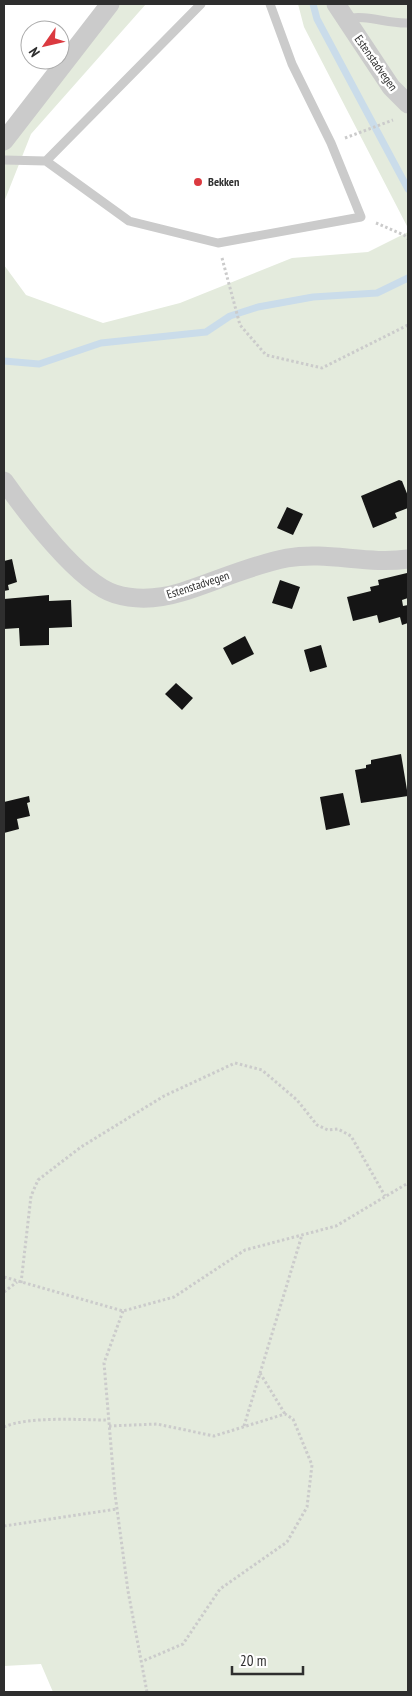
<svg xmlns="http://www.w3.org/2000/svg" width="412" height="1696" font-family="'PT Sans Narrow',sans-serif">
<rect width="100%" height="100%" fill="#fff"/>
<path fill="#e4ebdd" d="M113,4H146L31,134L4,202V132Z
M298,4H408V228L304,27Z
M408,232V1692H53L41,1664L4,1666V265L26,295L103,323L180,303L292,258L368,252Z"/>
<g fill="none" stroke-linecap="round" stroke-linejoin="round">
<path stroke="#cadcea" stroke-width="7" d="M313,4L317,19L408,189
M4,361L39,364L101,343L206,332L230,316L258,307L313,297L377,293L408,278"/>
</g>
<path fill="#151515" d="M399,480L402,481L408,496V508L395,513L397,518L373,528L361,496Z
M287,507L303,514L293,535L277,528Z
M12,559L17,582L8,585L9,590L4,591V561Z
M407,573L408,598L402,600L403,606L408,605V623L402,625L400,617L379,623L377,615L353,621L347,597L371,591L370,587L379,585L378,580Z
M280,580L300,587L292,609L272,603Z
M49,595V601L71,600L72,627L49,628V645L20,646L19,628L4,629V599Z
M245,636L254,654L232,665L223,648Z
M321,645L327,667L310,672L304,650Z
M176,683L193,698L182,710L165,694Z
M401,754L408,796L361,803L355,770L366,768V765L371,764V760Z
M343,793L350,825L326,830L320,797Z
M29,796L30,802L27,803L30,816L17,819L19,829L4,833V802Z"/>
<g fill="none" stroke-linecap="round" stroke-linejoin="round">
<path stroke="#cbcbcb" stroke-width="3" stroke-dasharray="2.5 2.5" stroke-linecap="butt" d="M345,138L393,120
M376,223L404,235L408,239
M222,258L240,325L266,355L322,368L408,325
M4,1277L123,1311L174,1297L245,1250L336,1226L408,1183
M21,1283L31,1196L38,1180L81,1147L164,1096L235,1063L262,1070L297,1100L317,1125L328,1130L338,1129L351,1136L385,1196
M4,1292L17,1282
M123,1311L104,1363L115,1494L128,1591L147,1692
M260,1373L285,1414
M109,1426L157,1424L214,1436L285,1414L293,1419L312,1465L307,1507L287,1542L220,1589L183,1644L143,1661
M244,1426L302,1235
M4,1427C28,1416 80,1420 108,1420
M4,1526L117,1509"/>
<path stroke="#cbcbcb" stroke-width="9" d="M346,19C366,14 387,24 408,23
M4,160L46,161L201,4
M46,161L129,221L218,243L361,217L331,143L292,64L270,4"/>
<path stroke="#cbcbcb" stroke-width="19" d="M336,4L391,87L408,104
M4,141L110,4
M4,481C26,512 79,583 115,594C138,601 159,599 182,592C217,581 251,565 287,558C328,551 367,565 408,559"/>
</g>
<circle fill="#db3a40" stroke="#fff" stroke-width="2" cx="198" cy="182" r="5"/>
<g text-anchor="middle" stroke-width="5" stroke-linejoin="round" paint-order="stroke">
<g font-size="12" fill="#2e2e2e" stroke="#fff">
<text transform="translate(376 63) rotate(55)" y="4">Estenstadvegen</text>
<text transform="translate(198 585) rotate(-18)" y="4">Estenstadvegen</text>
</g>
<g font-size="12" font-weight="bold" fill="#2e2e2e" stroke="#fff" text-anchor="start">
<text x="208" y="186">Bekken</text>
</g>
</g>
<rect width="412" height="1696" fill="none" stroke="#2e2e2e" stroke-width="10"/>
<g transform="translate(45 45) rotate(236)"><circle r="24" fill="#ffffff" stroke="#ababab"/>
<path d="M0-4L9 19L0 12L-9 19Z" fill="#db3a40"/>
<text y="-8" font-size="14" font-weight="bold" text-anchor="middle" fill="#2e2e2e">N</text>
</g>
<path d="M232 1666v8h71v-8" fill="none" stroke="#2e2e2e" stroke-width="2.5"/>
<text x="240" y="1666" font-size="15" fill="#2e2e2e" stroke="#ffffff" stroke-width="4" paint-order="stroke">20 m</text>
</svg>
